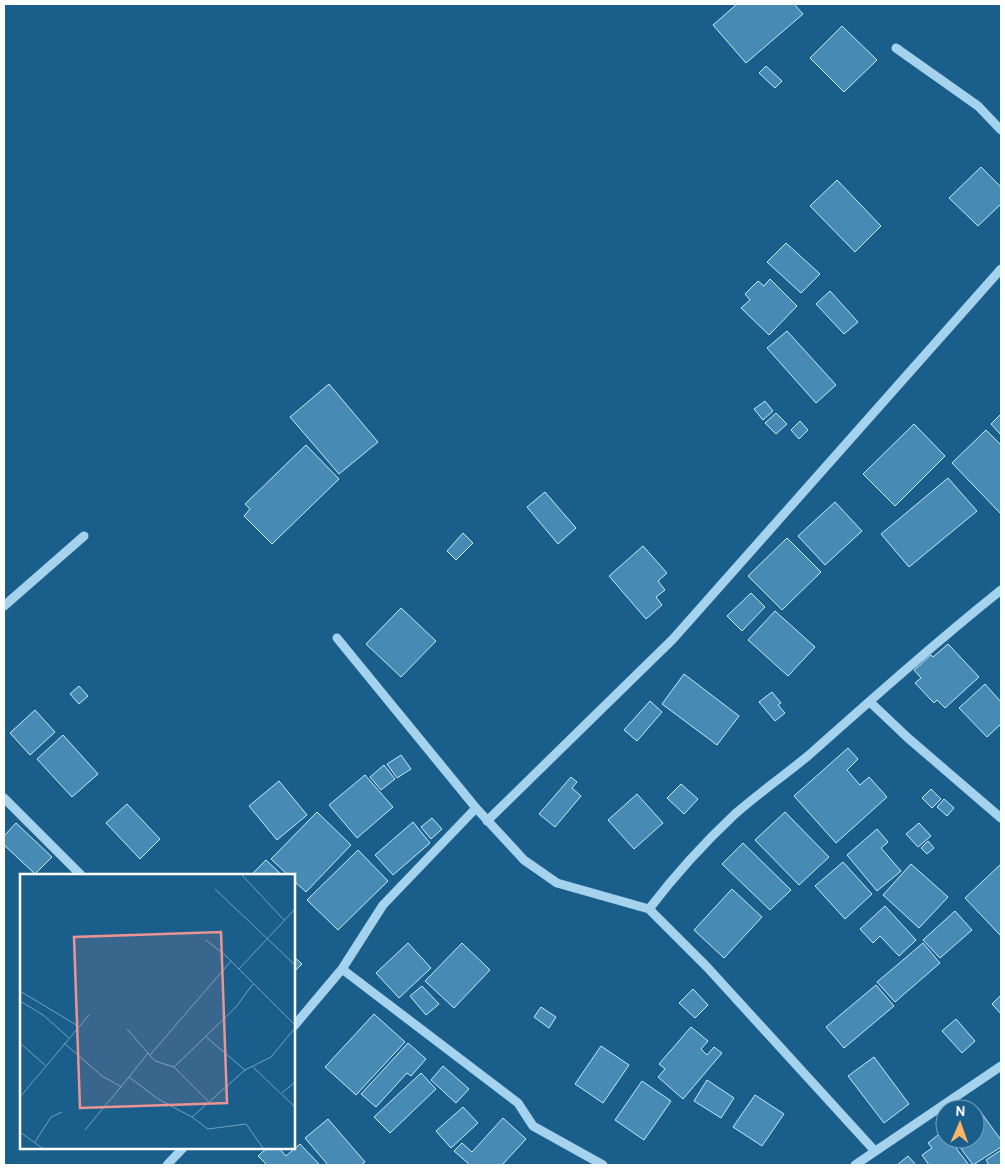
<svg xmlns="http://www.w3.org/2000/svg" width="1005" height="1169" font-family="Overpass,sans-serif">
<rect width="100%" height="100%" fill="#1a5f8b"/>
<path fill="#478bb5" stroke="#cae8fa" d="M737,4H794L803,14L746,63L713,25Z
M842,26L877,60L844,92L810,58Z
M766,66L782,81L775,88L759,73Z
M981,167L1001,187V204L978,226L949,198Z
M837,180L881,226L855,252L810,206Z
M786,243L820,274L801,293L767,262Z
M770,279L797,306L769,335L741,308L750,300L745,294L758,281L764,286Z
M830,291L858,322L844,334L816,304Z
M787,331L836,385L816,403L767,348Z
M329,384L378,442L339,474L290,417Z
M765,401L773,411L763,420L754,409Z
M776,413L787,424L776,434L765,423Z
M1001,414V435L991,424Z
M800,421L808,430L799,439L791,430Z
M914,424L945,456L895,506L863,474Z
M986,430L1001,445V514L952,463Z
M306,445L339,479L272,544L244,516L250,509L245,504Z
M948,478L977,511L909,567L881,534Z
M545,492L576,528L558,544L527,507Z
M835,502L862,531L825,565L798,536Z
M463,533L473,543L456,560L447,551Z
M787,538L821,572L782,610L748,576Z
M643,546L667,573L658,581L665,590L656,597L662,605L646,619L609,576Z
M751,593L765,607L742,631L727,616Z
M401,608L436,641L401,677L366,644Z
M775,611L815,647L788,676L748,640Z
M948,644L979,677L945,708L937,700L934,703L915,683L921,678L914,670L931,655L933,657Z
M684,674L739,716L717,745L662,704Z
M985,684L1001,702V724L987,737L959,708Z
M79,686L88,696L79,704L70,694Z
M772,692L781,703L778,705L785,713L775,721L759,702Z
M650,701L662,712L637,741L624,730Z
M35,710L55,732L30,755L10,733Z
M63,735L98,774L72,797L37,759Z
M848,748L858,759L847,770L860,785L869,777L887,797L836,843L794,796Z
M401,755L411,769L397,778L387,764Z
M384,765L395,779L381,790L370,777Z
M365,775L393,807L357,838L329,805Z
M571,777L577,782L572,788L581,796L555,827L539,814Z
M279,781L307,815L277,840L249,806Z
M681,784L698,799L684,814L667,798Z
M931,789L941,799L932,808L922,798Z
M637,794L663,823L634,849L608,820Z
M944,799L954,808L947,816L937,807Z
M127,804L160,839L140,859L106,823Z
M317,812L351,845L306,892L294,881V875H288L271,859Z
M785,812L829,857L799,885L755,840Z
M432,818L442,829L431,839L421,827Z
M413,822L430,843L393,875L375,855Z
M16,823L52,857L35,874L4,845V836Z
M919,823L931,836L918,847L906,834Z
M877,829L888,842L881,848L901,871L877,891L847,855Z
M928,841L934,848L927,854L921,848Z
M743,843L791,890L770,910L722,864Z
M358,850L388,881L338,930L307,900Z
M266,860L282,875L252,874Z
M843,862L872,894L845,919L815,886Z
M911,864L948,897L919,928L883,895Z
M1001,864V934L1000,935L965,898Z
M732,889L762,917L724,958L694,930Z
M885,906L916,940L899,956L880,936L873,943L860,929Z
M955,911L972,930L940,958L923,940Z
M408,943L431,968L399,998L376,973Z
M462,943L490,970L454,1008L425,981Z
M923,943L940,963L895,1002L877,982Z
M294,957L302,964L294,972Z
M876,985L894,1006L844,1048L826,1027Z
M422,986L439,1004L426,1015L410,996Z
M693,989L708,1005L695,1018L679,1003Z
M1001,995V1014L992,1004Z
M541,1007L556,1017L549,1028L534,1017Z
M374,1014L405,1042L356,1095L325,1067Z
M956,1019L975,1041L962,1053L942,1031Z
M691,1027L708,1041L701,1049L707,1055L714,1047L722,1053L683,1099L658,1077L665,1069L659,1064Z
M408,1043L426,1059L411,1076L407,1073L376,1107L361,1094Z
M601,1046L629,1065L603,1103L575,1084Z
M874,1057L909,1104L884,1123L848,1076Z
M443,1066L469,1089L456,1103L431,1080Z
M421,1073L436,1089L390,1133L374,1117Z
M707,1080L734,1098L721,1118L694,1101Z
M642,1081L671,1101L644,1140L615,1120Z
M755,1095L784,1114L762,1146L733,1127Z
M463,1107L478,1123L451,1148L436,1131Z
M977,1107L1001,1140V1147L973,1165L954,1139H975L974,1109Z
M503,1118L526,1139L502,1165H470L454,1151L462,1143L472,1152Z
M328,1119L365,1162L361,1165H328L305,1138Z
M943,1131L945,1139H949L969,1165H929L922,1155L932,1148L928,1143Z
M300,1144L320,1165H267L258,1156L267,1148H279L286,1156Z
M1001,1150V1165H989L986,1160Z
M908,1156L916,1165H897Z"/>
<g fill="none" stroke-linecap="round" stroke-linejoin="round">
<path stroke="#a5d2ed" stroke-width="9" d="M896,48L978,106L1001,130
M4,606L84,536
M337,638L476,808L524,860L557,883L649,909
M870,702L908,738L1001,818
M4,798L81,875
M487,821L673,639L1001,269
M342,969L383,905L476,808
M294,1026L342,969L518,1103L533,1126L603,1165
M874,1150L707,967L649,909C675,875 703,844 735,814C759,793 785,775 809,755C872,699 935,643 1001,590
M167,1165L183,1148
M855,1165L1001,1066"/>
</g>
<g transform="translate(20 874)">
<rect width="275" height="275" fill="#1a5f8b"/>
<path fill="none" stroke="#769fb9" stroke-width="1" d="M222,1L264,46M195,15L275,91M186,66L206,82L275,151M219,95L275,35M0,117L58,152M0,127L23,141L49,164M107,155L135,187L154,193M185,162L225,196M0,169L25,191M44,169L82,202L102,213M130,181L211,87M233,193L275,233M109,203L128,179M262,219L275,208M0,223L69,141M188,227L154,193L216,133L233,110M172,243L225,196L251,183L275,154M65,256L109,203L138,225L172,243L188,255L226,250L243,274M0,258L22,274M15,268L31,243L42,238"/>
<path fill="#ea9494" fill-opacity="0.15" stroke="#ea9494" stroke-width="2.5" d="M201,58L207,229L60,234L54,63Z"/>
<rect width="275" height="275" fill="none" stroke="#fff" stroke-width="2.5"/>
</g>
<rect width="1005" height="1169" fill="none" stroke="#ffffff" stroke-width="10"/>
<g transform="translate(960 1124) rotate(2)"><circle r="24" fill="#1a5f8b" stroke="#769fb9"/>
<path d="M0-4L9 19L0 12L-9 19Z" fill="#ffb561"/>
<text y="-8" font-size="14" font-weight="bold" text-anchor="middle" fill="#ffffff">N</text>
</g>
</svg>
